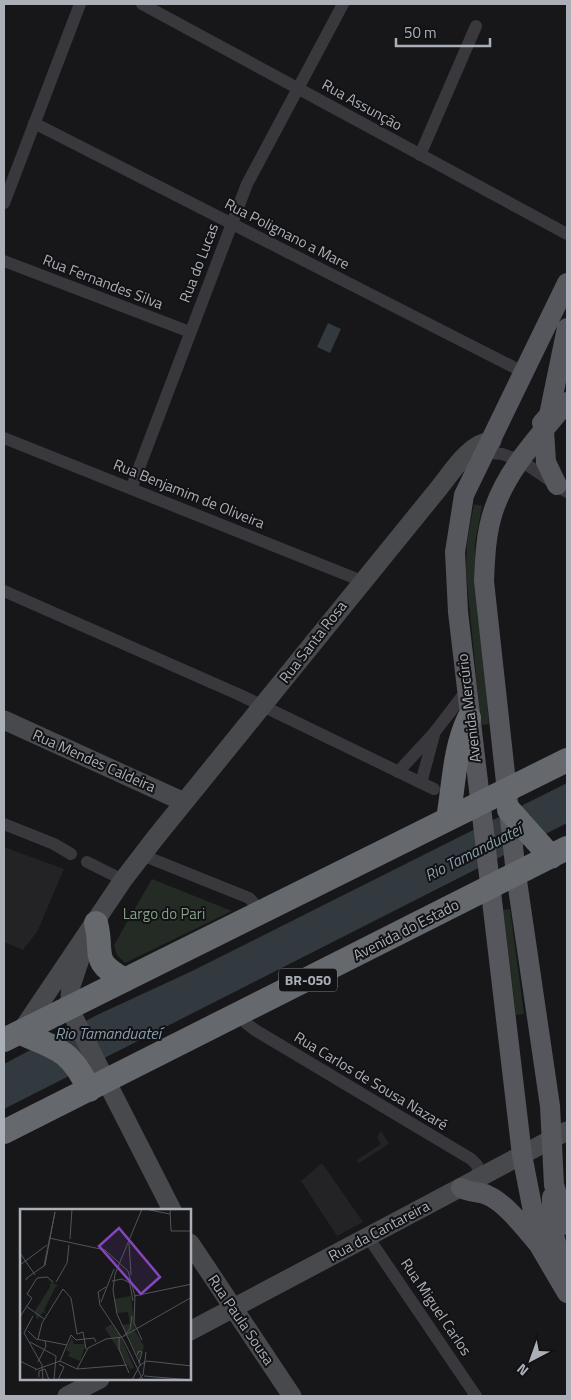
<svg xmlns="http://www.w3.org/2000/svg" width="571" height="1400" font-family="'Titillium Web',sans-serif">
<rect width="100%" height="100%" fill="#171719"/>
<path fill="#232325" d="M4,847L64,869L37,932L23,950L4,942Z
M381,1131L389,1144L359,1163L357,1160L381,1144L377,1137Z
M322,1163L363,1222L337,1236L301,1181Z"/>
<path fill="#242a24" d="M474,504L482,506L475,543V573L489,724L481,725L466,572L467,542Z
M152,879L232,911L125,963L117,955L114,945Z
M510,909L524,1014L516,1015L503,910Z"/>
<path fill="#323a40" d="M328,323L341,329L330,353L317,347Z
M567,783V823L4,1109V1064L97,1015L190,972Z"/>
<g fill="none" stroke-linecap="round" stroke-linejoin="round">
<path stroke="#39393d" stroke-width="12" d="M142,4L567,234
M34,123L525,373
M420,155L476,26
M4,203L80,4
M4,261L190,332
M4,438L362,581
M479,452L502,454L520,460L567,492
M131,489L247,184L343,4
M4,591L240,695L434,789
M398,772L434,733L467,690
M421,783L434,735
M4,824L54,844L71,854
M142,855L249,898L262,912
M87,862L123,880
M240,1014L246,1023L255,1030L471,1159L477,1165L479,1178
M368,1237L476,1396"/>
<path stroke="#47494d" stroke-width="19" d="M4,720L184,802
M81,956L71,986L69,1008L172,1210
M20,1033L123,880L156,837L439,488C452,472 470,442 492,441
M190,1243L292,1396
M190,1331L567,1131
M67,1396L100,1379"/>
<path stroke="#55575c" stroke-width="20" d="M567,283L464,495L455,552L458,612L522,1155L540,1247L567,1293
M567,402C540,435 508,468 494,509C486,532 485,557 484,581L516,874L550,1106L554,1185L567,1225
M542,423L549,415L567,328
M544,430L546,462L557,485
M461,1188C470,1193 478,1191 487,1195C505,1202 526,1230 539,1245
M552,1197V1226L563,1272"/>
<path stroke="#65686d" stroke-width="24" d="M509,810L551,857
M448,819C454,785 454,749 469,718
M96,923C104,954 89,961 125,980
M20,1033C57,1048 72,1051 89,1090
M4,1040L567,760
M4,1132L567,848"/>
</g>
<g text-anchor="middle" stroke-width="4" stroke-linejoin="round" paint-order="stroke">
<rect fill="#121214" stroke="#7d8086" stroke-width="1" x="279" y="968.5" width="58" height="23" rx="4"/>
<g font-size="14" font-weight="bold" fill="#abafb7">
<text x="308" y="985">BR-050</text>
</g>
<g font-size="15" fill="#abafb7" stroke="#121214">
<text transform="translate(362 105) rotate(29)" y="5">Rua Assunção</text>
<text transform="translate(287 234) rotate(27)" y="5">Rua Polignano a Mare</text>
<text transform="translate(199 263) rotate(-69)" y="5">Rua do Lucas</text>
<text transform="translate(103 282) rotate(21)" y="5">Rua Fernandes Silva</text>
<text transform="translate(189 494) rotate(22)" y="5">Rua Benjamim de Oliveira</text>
<text transform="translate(313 642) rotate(-52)" y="5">Rua Santa Rosa</text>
<text transform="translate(469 708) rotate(-97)" y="5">Avenida Mercúrio</text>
<text transform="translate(94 761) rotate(24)" y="5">Rua Mendes Caldeira</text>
<text transform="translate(406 930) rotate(-27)" y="5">Avenida do Estado</text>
<text transform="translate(371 1081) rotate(31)" y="5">Rua Carlos de Sousa Nazaré</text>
<text transform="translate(379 1231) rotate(-28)" y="5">Rua da Cantareira</text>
<text transform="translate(436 1307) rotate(56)" y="5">Rua Miguel Carlos</text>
<text transform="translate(241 1320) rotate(56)" y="5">Rua Paula Sousa</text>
</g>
<g font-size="15" fill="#849f85" stroke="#121214">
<text x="164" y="919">Largo do Pari</text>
</g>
<g font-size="16" font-style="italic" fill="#869dad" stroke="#121214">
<text transform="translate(473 852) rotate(-27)" y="6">Rio Tamanduateí</text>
<text x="108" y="1039">Rio Tamanduateí</text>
</g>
</g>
<g transform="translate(20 1209)">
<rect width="171" height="171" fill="#171719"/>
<path d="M28,70L30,76L32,73L40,78L36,77L24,101L26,105L23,103L17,111L15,102L30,78ZM111,87L115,122L124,137L120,152L102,116L110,115L108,103L97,104L94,90ZM91,115L100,125L114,159L110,160L85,119ZM52,128L54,135H66L60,152L48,147L50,143L46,141Z" fill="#242a24"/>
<path fill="none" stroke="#525458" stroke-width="1" d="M125,0L150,5M150,0L151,22H172M29,29L85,41L108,62L115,87L114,114L122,131M50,30L52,0M109,34L111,66M0,44L15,66M0,56L27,36M17,69L27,68L33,73M109,70L113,92M6,71L7,69L15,63L24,57L25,56L35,3L24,57M92,72L102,70L110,74M36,73L47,54L49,36M86,78L78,83L80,96L104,132L123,171M114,87L172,75M81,93L94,60M6,97L24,110M13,107L4,124L22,156L23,171M0,108L12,89L7,85L17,69M8,122L16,130L47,136M57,125L63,123L66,140M104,127L110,120L112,107M99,129V140L109,164M18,130L22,114L43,80L51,89L57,125M10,133L36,147L34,171M117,146L119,142L122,143L119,154M0,152L16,160M40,152L51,126L56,131L74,129L76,133M18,153L26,137L25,132M121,157L97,105L93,81L95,65L122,0M57,160L68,139L86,130L102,128L172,88M15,161L40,152L57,160L107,156M124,167L172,171M19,168V162L25,160L29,171M38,171L44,158L39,155M112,171L120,156L127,152L172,157M118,171L123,166L126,143"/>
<path fill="#8546bd" fill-opacity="0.15" stroke="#8546bd" stroke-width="2.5" d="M99,19L140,68L121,85L79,37Z"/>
<rect width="171" height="171" fill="none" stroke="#abafb7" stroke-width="2.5"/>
</g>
<rect width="571" height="1400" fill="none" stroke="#abafb7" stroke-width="10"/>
<g transform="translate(531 1360) rotate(221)" stroke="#121214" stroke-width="4" paint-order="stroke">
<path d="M0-4L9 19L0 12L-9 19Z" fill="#abafb7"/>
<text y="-8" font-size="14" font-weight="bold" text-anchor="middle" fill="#abafb7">N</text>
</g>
<path d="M396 38v8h94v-8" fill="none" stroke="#abafb7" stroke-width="2.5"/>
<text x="404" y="38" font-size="15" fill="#abafb7" stroke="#121214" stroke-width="4" paint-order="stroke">50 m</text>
</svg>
